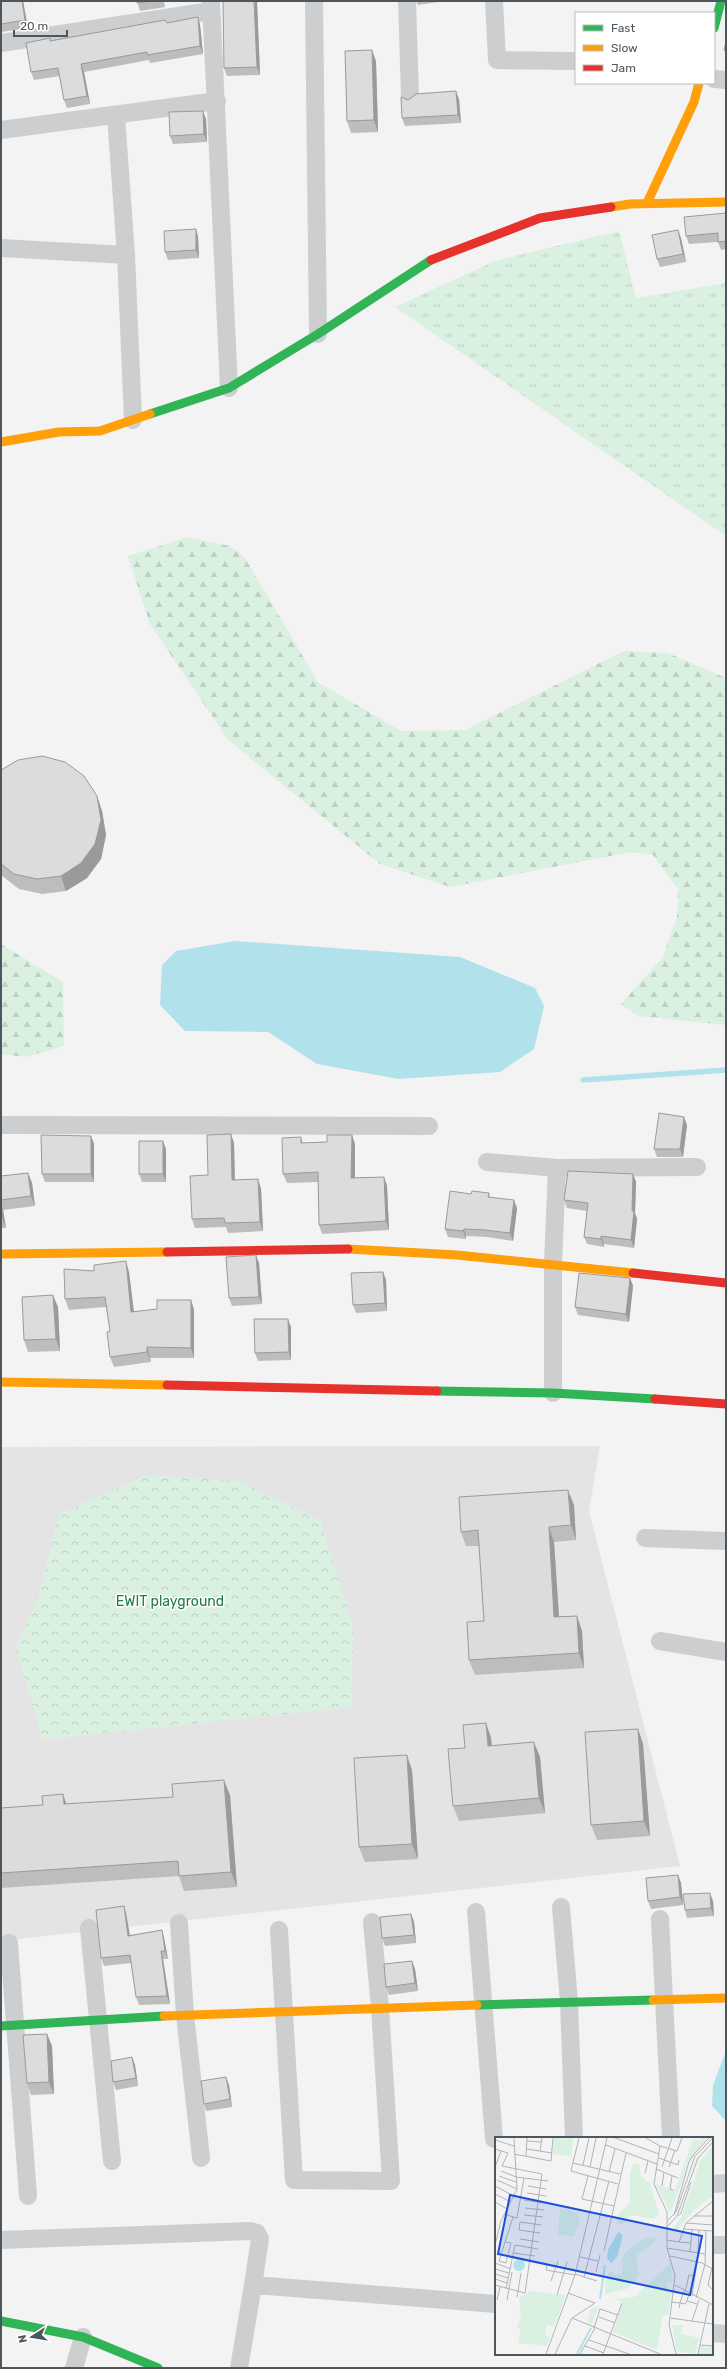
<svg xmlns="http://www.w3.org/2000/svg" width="727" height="2369" font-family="Rubik,sans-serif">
<defs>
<pattern id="grass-tufts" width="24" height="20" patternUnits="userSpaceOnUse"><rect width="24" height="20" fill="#daf0e1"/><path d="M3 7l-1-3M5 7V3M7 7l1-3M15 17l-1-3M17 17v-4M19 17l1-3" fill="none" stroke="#bdd0c3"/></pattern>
<pattern id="forest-firs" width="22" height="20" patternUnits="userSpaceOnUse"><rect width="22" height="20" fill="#daf0e1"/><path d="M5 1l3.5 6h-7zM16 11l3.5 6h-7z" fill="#bdd0c3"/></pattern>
<pattern id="park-crowns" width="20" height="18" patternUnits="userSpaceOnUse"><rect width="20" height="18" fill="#daf0e1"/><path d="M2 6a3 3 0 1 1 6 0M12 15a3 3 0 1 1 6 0" fill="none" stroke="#bdd0c3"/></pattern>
</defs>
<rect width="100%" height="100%" fill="#f3f3f3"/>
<path fill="#e5e4e4" d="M600,1446L589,1511L680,1866L1,1941V1447Z"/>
<path fill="url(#grass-tufts)" d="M619,231L636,298L726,283V536L395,307L495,261Z"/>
<path fill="url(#forest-firs)" d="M188,537L230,546L245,558L318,682L401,731L465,730L624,651L668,653L726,678V1025L638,1016L621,1004L663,957L677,917L678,889L653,855L631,852L450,887L380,864L228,740L150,624L128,556Z
M1,944L63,982L64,1046L26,1057L1,1054Z"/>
<path fill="url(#park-crowns)" d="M147,1475L239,1481L320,1520L353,1625L352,1707L43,1740L16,1649L40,1592L59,1514Z"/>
<path fill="#b1e1ea" d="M235,941L460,957L535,988L544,1006L534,1049L500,1072L399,1079L317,1064L268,1032L185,1031L160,1005L162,965L176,951Z
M726,2051V2121L712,2106L713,2085Z"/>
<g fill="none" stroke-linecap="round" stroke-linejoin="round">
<path stroke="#b1e1ea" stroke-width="5.5" d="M583,1080L726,1070"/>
<path stroke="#cdced0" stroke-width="18" d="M211,1L229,388
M314,1L318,334
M407,1L410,97
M494,1L497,60L576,61
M1,43L211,11
M714,79L726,80
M116,116L126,255
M1,130L217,101
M1,248L126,255L133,420
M1,1125L429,1126
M487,1162L557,1168L697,1167
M553,1393V1264L557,1168
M645,1538L726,1541
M660,1641L726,1652
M561,1907L569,2002L574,2138
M476,1912L494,2139
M660,1919L671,2138
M179,1923L185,2015L201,2158
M89,1928L112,2161
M279,1930L294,2180L391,2181L380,2008L372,1922
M9,1943L28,2196
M712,2184L726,2183
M1,2240L250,2231L257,2233L260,2239L253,2285
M712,2245H726
M712,2333L726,2334
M74,2368L83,2337
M239,2368L253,2285L496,2304"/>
<path stroke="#30b455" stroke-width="9" d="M714,28L721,1
M150,414L229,388L318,334L431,260
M437,1391L553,1393L655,1399
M477,2005L653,2000
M1,2026L164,2016
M1,2321L83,2337L158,2368"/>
<path stroke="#ff9f0a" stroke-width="9" d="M647,203L694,102L699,83
M611,207L630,204L726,202
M1,442L59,432L100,431L150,414
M348,1249L457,1255L633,1273
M1,1254L167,1252
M1,1382L167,1385
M653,2000L726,1998
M164,2016L477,2005"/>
<path stroke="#e5322d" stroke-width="9" d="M431,260L540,218L611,207
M167,1252L348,1249
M633,1273L726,1283
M167,1385L437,1391
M655,1399L726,1404"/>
</g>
<path fill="#bdbdbe" d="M1,1H23L28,28L1,32Z
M137,1H164L165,7L140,11Z
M257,1L260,75L227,76L224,68Z
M416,1H445L418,5Z
M198,17L200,25L203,54L150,63L149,60L84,72L90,104L67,108L64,100L60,76L34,80L31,72L51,41L167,23Z
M376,61L378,132L351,133L347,121Z
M459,99L461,123L405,126L402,118L408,100Z
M206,119L207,142L173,144L170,136Z
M726,213V249L721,250L718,242L689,244L686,236Z
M196,229L198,237L199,258L168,260L165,252Z
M681,238L686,262L660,267L657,259Z
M1,770L97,796L102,811L106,835L101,859L87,878L66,891L42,894L19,889L1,875Z
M687,1125L683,1157H657L654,1149Z
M231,1134L234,1143L235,1180L258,1179L261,1189L263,1231L228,1233L226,1227L195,1228L192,1219L208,1175Z
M352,1135L355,1144V1178L384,1177L387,1186L389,1230L322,1234L319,1225L318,1182L287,1183L283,1174L301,1137L303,1143L327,1142Z
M91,1136L94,1144V1182H45L42,1174Z
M166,1149V1182H142L139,1174Z
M28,1173L32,1183L35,1206L3,1210L6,1228H1V1176Z
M633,1174L636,1182L635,1213L637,1219L634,1248L604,1244V1247L587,1244L584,1237L587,1211L567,1208L564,1200Z
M489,1193L490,1197L517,1208L513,1241L487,1237L466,1236V1239L448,1237L445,1229L471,1194Z
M259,1263L262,1304L232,1306L229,1298Z
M94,1271L129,1272L134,1312L157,1309L191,1300L194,1310V1358H150L151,1362L114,1367L110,1357V1331L106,1307L69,1310L65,1299Z
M383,1272L386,1280L387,1311L356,1313L353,1305Z
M630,1278L633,1286L629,1322L578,1315L575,1307Z
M58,1307L60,1351L28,1352L24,1340Z
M291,1327V1360L258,1361L255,1353Z
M574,1505L576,1540L554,1542L559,1617L577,1616L582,1631L584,1668L475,1675L469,1660L484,1621L479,1546H466L461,1532Z
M486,1723L491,1738L492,1746L540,1757L545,1813L459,1821L453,1806L465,1748Z
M638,1729L643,1744L650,1836L597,1840L591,1825Z
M412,1770L418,1859L365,1862L359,1847Z
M63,1794L66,1804L230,1795L237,1887L184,1891L179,1876L1,1888V1808L43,1805Z
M678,1875L681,1883L683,1905L651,1909L648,1901Z
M713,1901L714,1916L687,1918L685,1910Z
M126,1913L130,1935L162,1930L164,1938L168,1959H163L170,2004L139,2005L136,1997L131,1963L104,1966L101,1958Z
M411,1914L414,1922L416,1943L385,1946L382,1938Z
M412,1961L415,1969L418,1991L389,1995L386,1987Z
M47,2034L52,2046L54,2094L31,2095L27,2083Z
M132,2057L135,2065L138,2086L116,2090L113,2082Z
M229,2085L232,2107L206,2111L204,2104Z"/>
<path fill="#9a9a9b" d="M22,1H23L28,28L25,20Z
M254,1H257L260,75L257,67Z
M198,17L200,25L203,54L200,46Z
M372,50L376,61L378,132L374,120Z
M81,64L84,72L90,104L87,96Z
M456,91L459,99L461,123L458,115Z
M203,111L206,119L207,142L204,134Z
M196,229L198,237L199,258L196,250Z
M678,230L681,238L686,262L683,254Z
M97,796L102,811L106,835L101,859L87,878L66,891L61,876Z
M684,1117L687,1125L683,1157L680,1149Z
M231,1134L234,1143L235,1190L232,1180Z
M352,1135L355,1144V1187L351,1178Z
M91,1136L94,1144V1182L91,1174Z
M163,1141L166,1149V1182L163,1174Z
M28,1173L32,1183L35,1206L31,1196Z
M633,1174L636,1182L635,1213L637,1219L634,1248L631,1240Z
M384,1177L387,1186L389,1230L386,1221Z
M258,1179L261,1189L263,1231L260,1222Z
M514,1200L517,1208L513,1241L510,1233Z
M1,1204L3,1210L6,1228L2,1218Z
M464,1229L466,1236V1239L463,1231Z
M601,1236L604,1244V1247L601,1239Z
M256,1255L259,1263L262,1304L259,1297Z
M126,1261L129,1272L135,1322L131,1312Z
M383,1272L386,1280L387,1311L385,1303Z
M630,1278L633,1286L629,1322L626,1314Z
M53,1295L58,1307L60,1351L56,1339Z
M191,1300L194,1310V1358L191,1348Z
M288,1319L291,1327V1360L289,1352Z
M147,1347L150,1358L151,1362L147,1352Z
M568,1490L574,1505L576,1540L571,1525Z
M549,1527L554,1542L560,1632L554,1617Z
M577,1616L582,1631L584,1668L579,1653Z
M486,1723L491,1738L493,1761L488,1746Z
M638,1729L643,1744L650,1836L644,1821Z
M534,1742L540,1757L545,1813L539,1798Z
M407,1755L412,1770L418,1859L412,1844Z
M224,1780L230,1795L237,1887L231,1872Z
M63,1794L68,1809L64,1804Z
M678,1875L681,1883L683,1905L680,1897Z
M710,1893L713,1901L714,1916L711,1908Z
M124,1906L126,1913L131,1944L128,1936Z
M411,1914L414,1922L416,1943L414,1935Z
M162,1930L164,1938L168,1959L165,1951Z
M161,1951L163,1959L170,2004L167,1996Z
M412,1961L415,1969L418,1991L415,1983Z
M47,2034L52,2046L54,2094L49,2082Z
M132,2057L135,2065L138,2086L136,2078Z
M226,2077L229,2085L232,2107L230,2099Z"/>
<path fill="#dcdcdd" stroke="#9a9a9b" d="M1,1H22L25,20L1,24Z
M137,1H152L137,3Z
M223,1H254L257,67L224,68Z
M198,17L200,46L147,55V52L81,64L87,96L64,100L58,68L31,72L26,43L50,38V41L165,20L167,23Z
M726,42V51L724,50Z
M372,50L374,120L347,121L345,51Z
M456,91L458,115L402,118L401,97L408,100L416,94Z
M203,111L204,134L170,136L169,112Z
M726,213V241L718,242V233L686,236L684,217Z
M196,229V250L165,252L164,231Z
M678,230L683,254L657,259L652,235Z
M42,756L65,762L84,776L97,796L101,820L95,844L81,863L61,876L37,879L14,874L1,864V770L18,760Z
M659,1113L684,1117L680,1149H654Z
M231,1134L232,1180L258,1179L260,1222L225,1223L224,1218L192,1219L190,1176L208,1175L207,1135Z
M41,1135L91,1136V1174H42Z
M327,1135H352L351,1178L384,1177L386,1221L319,1225L318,1172L283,1174L282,1138L301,1137V1143L327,1142Z
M139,1141H163V1174H139Z
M568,1171L633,1174L632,1211H634L631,1240L601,1236V1239L584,1237L588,1203L564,1200Z
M28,1173L31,1196L1,1200V1176Z
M450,1191L471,1194L472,1191L489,1193L488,1197L514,1200L510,1233L485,1230L464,1229L463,1231L445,1229Z
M256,1255L259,1297L229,1298L226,1257Z
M126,1261L131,1312L157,1309V1300H191V1348L147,1347V1352L110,1357L107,1332L110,1331L105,1297L65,1299L64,1269L94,1271V1265Z
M383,1272L385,1303L353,1305L351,1273Z
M579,1273L630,1278L626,1314L575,1307Z
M53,1295L56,1339L24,1340L22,1297Z
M254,1319H288L289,1352L255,1353Z
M568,1490L571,1525L549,1527L554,1617L577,1616L579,1653L469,1660L467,1622L484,1621L478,1530L461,1532L459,1497Z
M486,1723L488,1746L534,1742L539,1798L453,1806L448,1749L465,1748L463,1725Z
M638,1729L644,1821L591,1825L585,1732Z
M407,1755L412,1844L359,1847L354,1758Z
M224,1780L231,1872L179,1876L178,1861L1,1873V1808L43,1805L42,1796L63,1794L64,1804L173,1797L172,1784Z
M678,1875L680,1897L648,1901L646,1878Z
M710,1893L711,1908L685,1910L683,1894Z
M124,1906L128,1936L162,1930L165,1951H161L167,1996L136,1997L130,1955L101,1958L96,1910Z
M411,1914L414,1935L382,1938L380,1917Z
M412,1961L415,1983L386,1987L384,1964Z
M47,2034L49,2082L27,2083L23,2035Z
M132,2057L136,2078L113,2082L111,2061Z
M226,2077L230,2099L204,2104L201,2081Z"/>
<g text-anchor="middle" stroke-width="3" stroke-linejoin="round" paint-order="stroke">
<g font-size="14" fill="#1f7b48" stroke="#fff">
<text x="170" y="1606">EWIT playground</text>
</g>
</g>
<g transform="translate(495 2137)">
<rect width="218" height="218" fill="#f3f3f3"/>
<path d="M206,1H212L196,20L175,76L161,47L180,53L198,2L205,4ZM218,9V59L198,74L182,94L177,93L187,79L205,24ZM176,126L178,145L172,146V154L177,155L173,178H168L162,213L118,195L128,165L118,162L139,160ZM36,154L71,158L59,190L52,188L50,198L55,200L52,209L23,206L26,192L22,191L26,179L24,160ZM104,169L97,187L92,186L96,172ZM177,188H188L186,197L204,201L200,217L182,214ZM206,209L218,211L216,217H204Z" fill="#daf0e1"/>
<path d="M138,27H144L146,40L155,46L164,78L159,82L137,78L127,87L121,86L124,76L135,66V37ZM154,100H160V105L141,119L144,138L140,146L131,152L110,157V146L114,133L121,138L127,137L128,120L131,115L143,105Z" fill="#daf0e1"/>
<path d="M59,1H78L76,19L58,17Z" fill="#daf0e1"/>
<path d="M65,72H73L83,78L85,85L79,99L63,98Z" fill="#daf0e1"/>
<path d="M123,95L127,97V102L122,120L116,126L112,121L113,113ZM18 128a6 6 0 1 1 12 0a6 6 0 1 1-12 0Z" fill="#b1e1ea"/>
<path fill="none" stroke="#b1e1ea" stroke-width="2" d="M105,162L110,128M82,217L96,191"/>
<path fill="none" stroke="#b0b4b7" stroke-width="1" d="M84,1L76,34L123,47M120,1L164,17M151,1L165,9L159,47L172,75V83M0,3L19,9M32,4L46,5M111,8L162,27M165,9L182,14L187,1M0,12L13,16L7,29L47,37L30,156L0,148M32,12L57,16M45,14L47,1M19,17L56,24L58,1M31,19L32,1M164,21L183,28L184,23M78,26L125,37M88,28L94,1M0,30L6,14M95,30L101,1M167,30L177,1M174,30L180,13M161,32L183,41M6,34L21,40L53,44M114,35L120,12M150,36L153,24M4,39L21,45M93,39L87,62L119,69M177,39L175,52L178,53M2,43L22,52M0,49L19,59M33,49L51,52M167,49L169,35M32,56L51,59M0,57L16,65M29,63L50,66M0,65L12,72M30,71L49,73M10,77L18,80L10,105L16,106L11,126L4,124L10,105M29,78L48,80M179,78L194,25L199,17L214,1M183,79L186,76L196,45M199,79H218M18,80L22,81L29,41M191,86L218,88M171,91L182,79L203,21L218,5M188,92L218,94M45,96L24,93L25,85L46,88M25,102L44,105M172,103L184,105L191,86L218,64M184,105L196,106M0,108L6,84L22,52L19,1M172,111L210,117M109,114L131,16M195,115L197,93M19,116L40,119M203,116L204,93M175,119L207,126L218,132M85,120L103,124M0,126L16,132M52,128L51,133L80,138M217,131L213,148L218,153M0,132L14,136M101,135L105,118M0,137L13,141M80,137L102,144M200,139L202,125M89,140L114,44M0,142L12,146M56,144L63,124M180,148L218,168M11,152L20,108L43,112M190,155L194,138L200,139L197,159M73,156L100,166L77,181M194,157L192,164L202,167M62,158L72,125M22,160L26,136M201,161L210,127L211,93M2,163L5,150M12,163L17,135M176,165L185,166L189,154M184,171L185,166L190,167L192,164M104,180L120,186M175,181L218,187M197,184L204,163M99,191L105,172L123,178M94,203L134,217M205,208L218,209M90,209L109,216M51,217L80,138L112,1M60,217L77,181L165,217M85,217L100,191M108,217L127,166M181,217L174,188L180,139L172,111V84L181,75L200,19L218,1M203,217L214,167"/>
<path fill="#1d4ed8" fill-opacity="0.15" stroke="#1d4ed8" stroke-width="2" d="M15,58L207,99L195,158L3,117Z"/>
<rect width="218" height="218" fill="none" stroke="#4b565e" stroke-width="2"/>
</g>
<rect width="727" height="2369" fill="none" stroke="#4b565e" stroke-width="4"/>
<rect x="575" y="12" width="140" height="72" fill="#ffffff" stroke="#b7bbbf"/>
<rect x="583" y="25" width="20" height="6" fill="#30b455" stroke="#b7bbbf"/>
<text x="611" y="32" font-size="12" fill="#4b565e">Fast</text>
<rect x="583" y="45" width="20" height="6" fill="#ff9f0a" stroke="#b7bbbf"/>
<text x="611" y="52" font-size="12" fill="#4b565e">Slow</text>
<rect x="583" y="65" width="20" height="6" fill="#e5322d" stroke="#b7bbbf"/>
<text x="611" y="72" font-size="12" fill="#4b565e">Jam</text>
<g transform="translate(32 2337) rotate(258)" stroke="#ffffff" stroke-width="3" paint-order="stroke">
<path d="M0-3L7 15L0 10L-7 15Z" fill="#4b565e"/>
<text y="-6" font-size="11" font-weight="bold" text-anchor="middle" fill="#4b565e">N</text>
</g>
<path d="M14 30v6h53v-6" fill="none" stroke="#4b565e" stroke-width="2"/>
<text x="20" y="30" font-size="12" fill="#4b565e" stroke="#ffffff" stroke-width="3" paint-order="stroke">20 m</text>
</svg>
